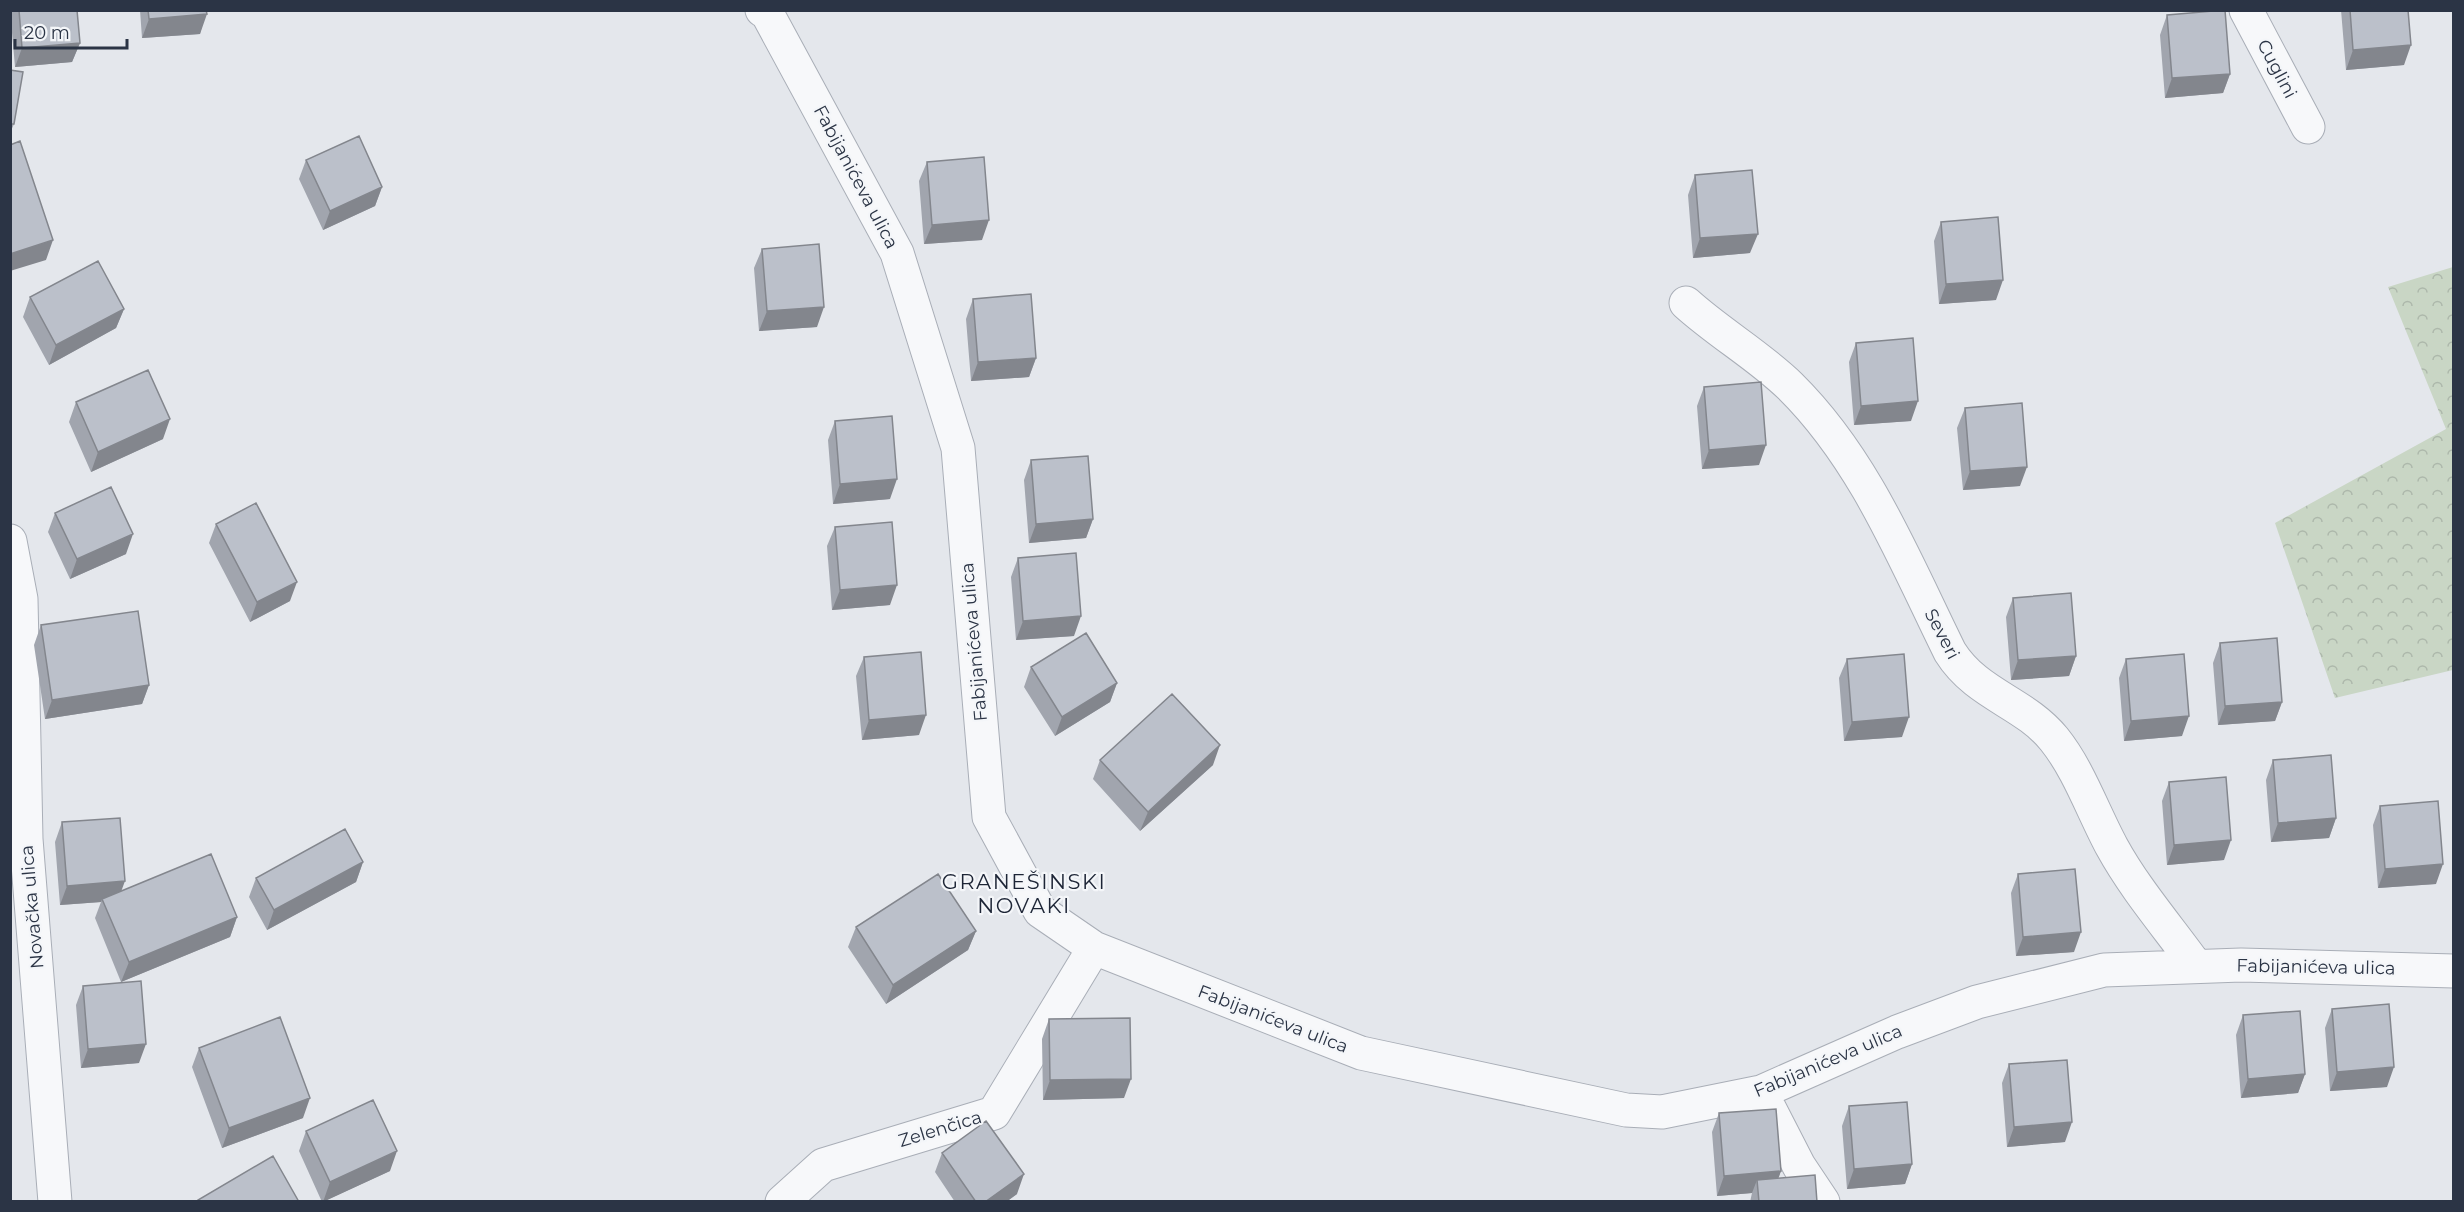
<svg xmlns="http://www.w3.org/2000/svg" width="2464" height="1212" font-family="Montserrat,sans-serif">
<defs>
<pattern id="forest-crowns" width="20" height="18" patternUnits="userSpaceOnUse" patternTransform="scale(1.5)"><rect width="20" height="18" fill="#c9d6c5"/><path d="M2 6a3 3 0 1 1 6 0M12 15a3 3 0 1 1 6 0" fill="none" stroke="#adb8ab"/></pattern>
</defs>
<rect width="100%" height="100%" fill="#e4e7ec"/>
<path fill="url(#forest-crowns)" d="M2453,267V670L2335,698L2275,523L2446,429L2388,287Z"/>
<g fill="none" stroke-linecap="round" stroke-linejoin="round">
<defs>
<path id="minor" d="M762,10L767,13L897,253L958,448L989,817L1040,911L1094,948L1361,1053L1626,1110L1662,1112L1761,1092L1897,1032L1977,1002L2104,970L2241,965L2454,971
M2246,10L2308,127
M1686,303C1719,333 1758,355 1790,386C1865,460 1904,559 1950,652C1977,695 2024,702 2054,739C2079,770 2093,812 2112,847C2135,889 2168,927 2196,966
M10,541L21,599L26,839L55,1202
M1761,1092L1799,1166L1823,1202
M782,1202L823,1165L994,1113L1094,948"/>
</defs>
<use href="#minor" stroke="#a9aeb7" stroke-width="35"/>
<use href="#minor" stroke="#f7f8fa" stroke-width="33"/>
</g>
<path fill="#a1a5ae" d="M10,10H77L80,43L72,62L15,67Z
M140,10H206L200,34L142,38Z
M2341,10H2408L2404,65L2346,70Z
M2167,15L2230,74L2223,93L2165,98L2160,35Z
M10,70L14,124L10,133Z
M306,160L382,187L375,206L323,230L299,179Z
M927,162L982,240L924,244L919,181Z
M1695,175L1750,253L1693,258L1688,195Z
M1941,222L1996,300L1939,304L1934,241Z
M762,249L817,327L759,331L754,268Z
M30,297L124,309L116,328L49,365L23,317Z
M973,299L1036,358L1029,377L971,381L966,319Z
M1856,343L1911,421L1854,425L1849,362Z
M1704,387L1759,465L1702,469L1697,406Z
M76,402L163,439L91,472L69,422Z
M1965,408L2020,486L1963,490L1957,428Z
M835,421L890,499L833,504L828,440Z
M1031,460L1093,519L1086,538L1029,543L1024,480Z
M55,513L126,554L70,579L48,532Z
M216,524L290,601L250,622L209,543Z
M835,527L890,605L832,610L827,546Z
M1018,558L1074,636L1016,640L1011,577Z
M2013,598L2076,656L2069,676L2011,680L2006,617Z
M41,625L149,685L142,704L45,719L34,645Z
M2220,643L2282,702L2275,721L2218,725L2213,663Z
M864,657L919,735L862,740L856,676Z
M1847,659L1902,737L1844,741L1839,678Z
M2126,659L2182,736L2124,741L2119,678Z
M1031,667L1117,683L1110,702L1055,736L1024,687Z
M1100,760L1213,765L1140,831L1093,779Z
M2273,760L2336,818L2329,838L2271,842L2266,780Z
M2169,782L2224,860L2167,865L2162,801Z
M2380,806L2436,884L2378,888L2373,825Z
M62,822L121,891L237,917L230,937L121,982L95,918L101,902L60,905L55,842Z
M363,862L356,882L267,930L249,897L256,878Z
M2018,874L2074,952L2016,956L2011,893Z
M856,927L976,931L968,950L886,1004L848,947Z
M83,986L139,1063L81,1068L76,1005Z
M2332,1009L2387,1087L2330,1091L2325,1028Z
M2243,1015L2305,1074L2298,1093L2241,1098L2236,1035Z
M1049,1019L1124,1098L1043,1100L1042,1039Z
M199,1048L303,1118L222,1148L192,1067Z
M2009,1064L2065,1142L2007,1147L2002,1083Z
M1849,1106L1912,1164L1905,1184L1847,1189L1842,1126Z
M1719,1113L1781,1171L1778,1178L1817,1202H1750L1752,1193L1717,1196L1712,1132Z
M306,1131L390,1171L322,1202L299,1151Z
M942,1153L1017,1194L1006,1202H955L935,1172Z"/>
<path fill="#83868d" d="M207,14L200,34L142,38L149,19Z
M80,43L72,62L15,67L22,48Z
M2411,45L2404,65L2346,70L2353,50Z
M2230,74L2223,93L2165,98L2172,78Z
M382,187L375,206L323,230L330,211Z
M989,220L982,240L924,244L932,225Z
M1758,234L1750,253L1693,258L1700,238Z
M53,240L46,260L10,271V254Z
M2003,280L1996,300L1939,304L1946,284Z
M824,307L817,327L759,331L767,311Z
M124,309L116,328L49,365L56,345Z
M1036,358L1029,377L971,381L978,362Z
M1918,401L1911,421L1854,425L1861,406Z
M170,419L163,439L91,472L98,452Z
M1766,445L1759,465L1702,469L1709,450Z
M2027,467L2020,486L1963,490L1970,471Z
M897,479L890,499L833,504L840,484Z
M1093,519L1086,538L1029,543L1036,524Z
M133,534L126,554L70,579L77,559Z
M297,582L290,601L250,622L257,602Z
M897,585L890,605L832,610L840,590Z
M1081,616L1074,636L1016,640L1023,621Z
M2076,656L2069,676L2011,680L2018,660Z
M1117,683L1110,702L1055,736L1062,717Z
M149,685L142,704L45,719L52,700Z
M2282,702L2275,721L2218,725L2225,706Z
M926,715L919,735L862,740L869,720Z
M2189,716L2182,736L2124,741L2131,721Z
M1909,717L1902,737L1844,741L1852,722Z
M1220,745L1213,765L1140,831L1148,812Z
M2336,818L2329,838L2271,842L2278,823Z
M2231,840L2224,860L2167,865L2174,845Z
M363,862L356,882L267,930L274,910Z
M2443,864L2436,884L2378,888L2385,869Z
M125,881L118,900L102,899L101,902L60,905L67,886Z
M237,917L230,937L121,982L129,962Z
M976,931L968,950L886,1004L893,985Z
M2081,932L2074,952L2016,956L2023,937Z
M146,1044L139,1063L81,1068L88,1049Z
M2394,1067L2387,1087L2330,1091L2337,1072Z
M2305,1074L2298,1093L2241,1098L2248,1079Z
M1131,1079L1124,1098L1043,1100L1050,1080Z
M310,1098L303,1118L222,1148L229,1128Z
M2072,1122L2065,1142L2007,1147L2014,1127Z
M397,1151L390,1171L323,1202L330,1182Z
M1912,1164L1905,1184L1847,1189L1854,1169Z
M1781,1171L1774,1191L1757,1180L1752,1193L1717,1196L1724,1176Z
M1024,1174L1017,1194L1006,1202H985Z"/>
<path fill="#bbc0ca" stroke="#83868d" stroke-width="1.5" d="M19,10H77L80,43L22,48Z
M148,10H206L207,14L149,19Z
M2225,10L2230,74L2172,78L2167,15Z
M2350,10H2408L2411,45L2353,50Z
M10,70L23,72L14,124H10Z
M359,136L382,187L330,211L306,160Z
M20,141L53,240L10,254V145Z
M984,157L989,220L932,225L927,162Z
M1752,170L1758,234L1700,238L1695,175Z
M1998,217L2003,280L1946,284L1941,222Z
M819,244L824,307L767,311L762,249Z
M98,261L124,309L56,345L30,297Z
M1031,294L1036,358L978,362L973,299Z
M1913,338L1918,401L1861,406L1856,343Z
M148,370L170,419L98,452L76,402Z
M1761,382L1766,445L1709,450L1704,387Z
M2022,403L2027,467L1970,471L1965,408Z
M892,416L897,479L840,484L835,421Z
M1088,456L1093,519L1036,524L1031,460Z
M111,487L133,534L77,559L55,513Z
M256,503L297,582L257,602L216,524Z
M892,522L897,585L840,590L835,527Z
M1076,553L1081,616L1023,621L1018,558Z
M2071,593L2076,656L2018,660L2013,598Z
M138,611L149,685L52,700L41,625Z
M1086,633L1117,683L1062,717L1031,667Z
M2277,638L2282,702L2225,706L2220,643Z
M921,652L926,715L869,720L864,657Z
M1904,654L1909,717L1852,722L1847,659Z
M2184,654L2189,716L2131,721L2126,659Z
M1172,694L1220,745L1148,812L1100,760Z
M2331,755L2336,818L2278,823L2273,760Z
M2226,777L2231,840L2174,845L2169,782Z
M2438,801L2443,864L2385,869L2380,806Z
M120,818L125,881L67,886L62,822Z
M345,829L363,862L274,910L256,878Z
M211,854L237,917L129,962L102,899Z
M2075,869L2081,932L2023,937L2018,874Z
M938,874L976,931L893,985L856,927Z
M141,981L146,1044L88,1049L83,986Z
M2389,1004L2394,1067L2337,1072L2332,1009Z
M2300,1011L2305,1074L2248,1079L2243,1015Z
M280,1017L310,1098L229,1128L199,1048Z
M1130,1018L1131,1079L1050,1080L1049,1019Z
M2067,1060L2072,1122L2014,1127L2009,1064Z
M373,1100L397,1151L330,1182L306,1131Z
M1907,1102L1912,1164L1854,1169L1849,1106Z
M1776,1109L1781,1171L1724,1176L1719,1113Z
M986,1121L1024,1174L985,1202H976L942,1153Z
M273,1156L299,1202H199L198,1200Z
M1815,1175L1817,1202H1759L1757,1180Z"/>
<g text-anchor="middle" stroke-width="4.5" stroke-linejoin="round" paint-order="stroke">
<g font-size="18" fill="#2b3445" stroke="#f4f6f9">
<text transform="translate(2277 69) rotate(62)" y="6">Cuglini</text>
<text transform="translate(856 177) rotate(62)" y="6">Fabijanićeva ulica</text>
<text transform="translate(1942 634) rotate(62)" y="6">Severi</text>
<text transform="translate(974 642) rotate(-95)" y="6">Fabijanićeva ulica</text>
<text transform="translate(32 907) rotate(-95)" y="6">Novačka ulica</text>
<text transform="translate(2316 967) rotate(1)" y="6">Fabijanićeva ulica</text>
<text transform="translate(1273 1019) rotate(21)" y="6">Fabijanićeva ulica</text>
<text transform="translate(1828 1061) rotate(-23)" y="6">Fabijanićeva ulica</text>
<text transform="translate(940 1129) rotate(-17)" y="6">Zelenčica</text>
</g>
<g font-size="21" letter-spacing="1.5" fill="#1d2536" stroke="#f4f6f9">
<text x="1024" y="889">GRANEŠINSKI<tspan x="1024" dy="24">NOVAKI</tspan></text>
</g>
</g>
<rect width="2464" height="1212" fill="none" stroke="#2b3445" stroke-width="24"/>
<path d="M15 39v9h112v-9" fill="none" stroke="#2b3445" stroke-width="3"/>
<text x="24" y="39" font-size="18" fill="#2b3445" stroke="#f4f6f9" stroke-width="4.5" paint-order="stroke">20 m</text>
</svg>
